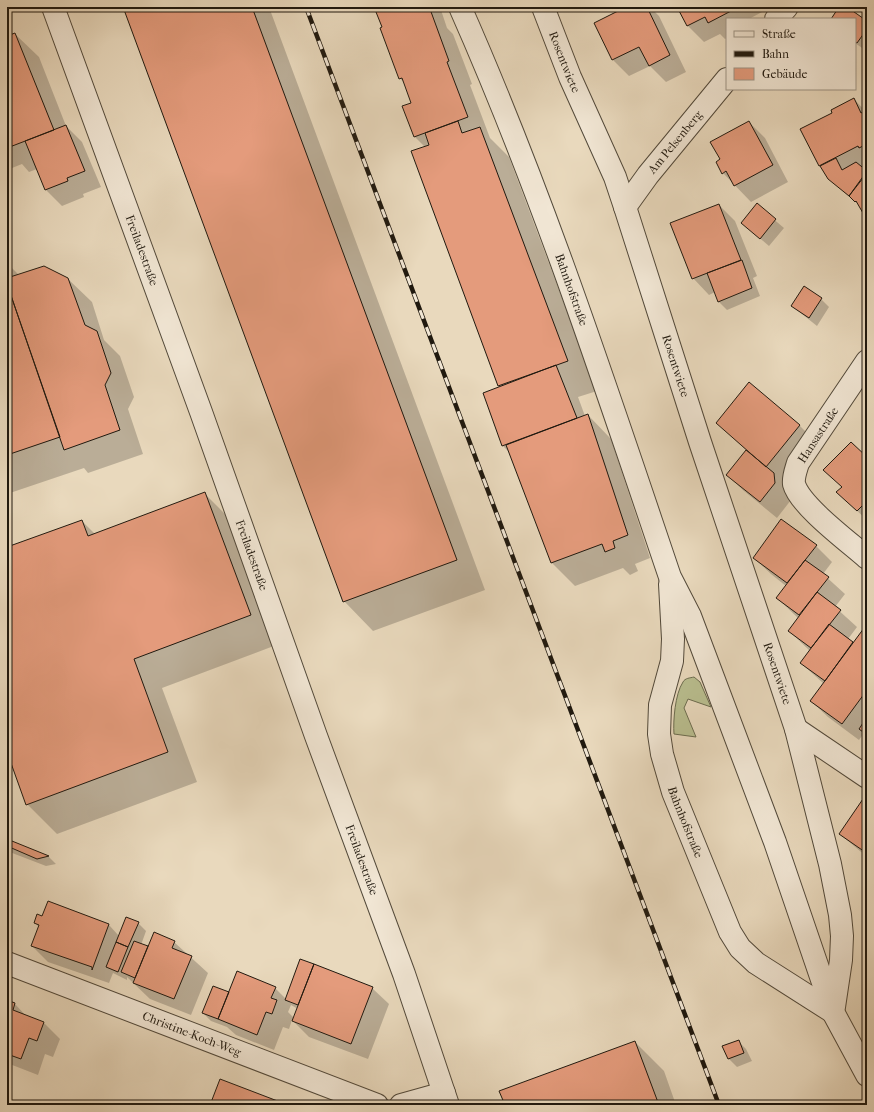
<svg xmlns="http://www.w3.org/2000/svg" width="874" height="1112" font-family="'IM FELL French Canon',serif">
<rect width="100%" height="100%" fill="#e9d9bd"/>
<filter id="stains"><feTurbulence type="fractalNoise" baseFrequency=".005" numOctaves="4"/><feColorMatrix values="0 0 0 0 .2 0 0 0 0 .09 0 0 0 0 .02 0 0 0 .5 -.17"/></filter>
<radialGradient id="worn" r=".72"><stop offset=".6" stop-color="#630" stop-opacity="0"/><stop offset="1" stop-color="#630" stop-opacity=".3"/></radialGradient>
<path fill="#b9be8f" stroke="#6c6c4f" d="M694,677L700,682L711,707L688,699L684,708L696,737L674,734C673,721 675,694 683,682C685,678 690,678 694,677Z"/>
<path fill="#0003" fill-rule="evenodd" d="M124,7H269L485,590L373,631L344,601Z
M376,7H440L447,28L453,34L472,84L470,85L490,138L509,157L597,391L578,397L585,416L588,415L611,439L650,558L635,564L638,571L630,575L623,568L575,586L552,563L511,454L503,446L484,394L501,387L412,152L425,147L415,137L404,107L412,104L404,83L400,78Z
M629,7H650L659,16L686,72L666,82L650,66L629,76L613,60L595,23Z
M678,7H760L762,12L749,19H727V38L725,39L720,34L704,42L688,26Z
M840,7H846L867,22V48L865,50L855,43V19H832Z
M15,34L39,57L66,126L82,142L101,187L83,194L84,197L62,206L46,190L37,169L29,172L22,164L7,170V37Z
M854,99L867,113V166L862,168L867,173V218L858,204L829,179L801,130L834,113Z
M749,122L765,138L788,182L751,202L723,173L721,160Z
M719,205L735,221L757,276L753,278L760,296L727,310L719,302L715,292L709,295L693,278Z
M757,205L784,228L769,246L750,230Z
M7,263L19,275L68,279L92,302L104,340L120,356L134,397L128,409L143,454L88,473L84,468L7,494Z
M821,299L829,307L817,326L792,306Z
M749,383L800,426L816,442L782,483L790,490L791,500L777,518L744,491L727,475L747,451L717,423Z
M867,459V520L854,508L843,487Z
M205,494L234,523L279,644L162,688L197,782L57,834L27,804L7,749V549L82,521L95,534Z
M782,520L816,546L832,562L823,574L845,594L835,607L857,627L848,639L853,643L867,625V736L864,733L859,740L828,717L811,701L824,684L801,663L810,651L789,631L798,618L777,598L786,586L771,574L754,558Z
M867,799V857L840,834Z
M7,840L49,857L56,864L46,866L7,851Z
M49,902L109,925L119,936L138,923L146,931L141,945L148,948L174,942L208,973L191,1015L150,999L127,977V980L113,973L109,983L48,962L32,946L39,927L35,923L43,918Z
M301,961L372,988L389,1004L368,1059L309,1037L292,1020L289,1029L283,1027L274,1050L236,1035L227,1027L211,1021L203,1013L230,993L275,988L286,999ZM291,1005L298,1009L294,1018L288,1012Z
M7,1001L15,1004L27,1017L44,1023L60,1039L53,1057L45,1054L38,1075L7,1063Z
M738,1041L746,1049L752,1061L737,1067L729,1059Z
M635,1042L664,1071L676,1105H506Z"/>
<path fill="#e49b7c" stroke="#20190f" d="M123,7H252L457,560L343,602Z
M374,7H426L427,10L430,9L449,61L447,62L468,117L414,137L402,106L411,103L402,78L399,79L380,28L382,27Z
M626,7H647L670,55L649,66L639,47L612,60L594,23Z
M677,7H729L731,11L708,23L705,17L687,26Z
M839,7H847L867,21V29L857,43L855,42V19H831Z
M15,33L54,130L7,148V36Z
M854,98L861,113L863,112L867,119V144L859,148L858,146L819,166L800,129L832,113L831,110Z
M458,121L462,133L480,127L568,361L498,386L411,151L429,145L425,133Z
M749,121L773,165L734,186L726,171L722,174L716,162L720,159L710,142Z
M66,125L85,171L67,178L68,181L45,190L25,141Z
M836,158L842,170L856,162L867,171L849,196L828,179L820,166Z
M867,173V220L856,201L855,202L849,196Z
M757,203L776,219L760,239L741,223Z
M719,204L741,260L692,279L670,223Z
M742,260L752,288L718,302L707,273Z
M44,266L68,278L85,325L97,331L111,373L105,385L120,430L64,450L7,284V278Z
M7,284L60,437L7,455Z
M804,286L822,298L809,318L791,306Z
M556,365L577,418L502,446L483,393Z
M749,382L800,425L766,467L716,423Z
M588,414L628,535L613,541L615,548L605,552L602,544L551,563L506,445Z
M851,442L867,457V501L857,511L836,492L842,487L823,470Z
M746,450L774,473L775,483L760,502L726,475Z
M205,492L251,615L134,659L168,752L26,805L7,752V547L82,520L88,536Z
M781,519L817,545L787,583L753,558Z
M805,560L829,577L799,615L776,598Z
M817,592L841,610L811,648L788,631Z
M829,624L853,642L825,681L800,663Z
M867,624V690L842,724L810,701Z
M867,717V735L859,729Z
M865,796L867,798V848L865,852L839,834Z
M7,839L49,856L37,859L7,846Z
M48,901L109,924L92,970V967L31,946L39,925L34,923L37,914L42,916Z
M126,917L139,922L128,947L116,942Z
M154,932L175,941L172,948L192,956L174,999L133,983Z
M134,941L148,946L135,978L121,972Z
M116,942L128,947L118,972L106,967Z
M300,959L314,964L298,1005L285,1000Z
M314,964L373,987L351,1044L292,1021Z
M237,971L276,987L271,998L277,1000L272,1014L266,1012L257,1035L218,1019Z
M213,986L229,992L218,1019L202,1013Z
M7,1000L15,1003L13,1010L44,1022L37,1041L29,1038L21,1059L7,1054Z
M739,1040L744,1053L728,1059L722,1046Z
M635,1041L659,1105H505L499,1091Z
M220,1079L288,1105H210Z"/>
<g fill="none" stroke-linecap="round" stroke-linejoin="round">
<defs>
<g id="minor">
<path id="s1" d="M53,7L201,412L316,736L404,974L448,1105"/>
<path id="s2" d="M460,7C542,192 605,385 670,577L690,616L775,842L833,1012L867,1075"/>
<path id="s3" d="M543,7L570,77L615,177L625,207L700,442L796,729L830,864L840,915L842,936L841,960L834,1007"/>
<path d="M776,19L787,7"/>
<path id="s4" d="M625,207L648,175L727,79"/>
<path d="M867,361L798,463C796,470 793,477 794,484C800,506 849,542 867,558"/>
<path id="s5" d="M670,584L673,639L672,661L660,705L659,734L662,754L673,792L730,932L740,948L756,963L833,1012"/>
<path d="M796,729L867,777"/>
<path id="s6" d="M7,963L377,1105"/>
<path d="M401,1105L444,1093"/>
</g>
</defs>
<use href="#minor" stroke="#52493a" stroke-width="24"/>
<use href="#minor" stroke="#f1e6d4" stroke-width="22"/>
<defs>
<path id="rail" d="M306,7L719,1105"/>
</defs>
<use href="#rail" stroke="#20190f" stroke-width="4.5"/>
<use href="#rail" stroke="#f1e6d4" stroke-width="3" stroke-dasharray="9" stroke-linecap="butt"/>
</g>
<g text-anchor="middle" stroke-width="3" stroke-linejoin="round" paint-order="stroke">
<g font-size="12" fill="#20190f" stroke="#f1e6d4">
<text dy="4" stroke="none"><textPath href="#s3" startOffset="59">Rosentwiete</textPath></text>
<text dy="4" stroke="none"><textPath href="#s4" startOffset="82">Am Pelsenberg</textPath></text>
<text dy="4" stroke="none"><textPath href="#s1" startOffset="259">Freiladestraße</textPath></text>
<text dy="4" stroke="none"><textPath href="#s2" startOffset="304">Bahnhofstraße</textPath></text>
<text dy="4" stroke="none"><textPath href="#s3" startOffset="383">Rosentwiete</textPath></text>
<text transform="translate(818 435) rotate(-57)" y="4">Hansastraße</text>
<text dy="4" stroke="none"><textPath href="#s1" startOffset="583">Freiladestraße</textPath></text>
<text dy="4" stroke="none"><textPath href="#s3" startOffset="707">Rosentwiete</textPath></text>
<text dy="4" stroke="none"><textPath href="#s5" startOffset="244">Bahnhofstraße</textPath></text>
<text dy="4" stroke="none"><textPath href="#s1" startOffset="907">Freiladestraße</textPath></text>
<text dy="4" stroke="none"><textPath href="#s6" startOffset="198">Christine-Koch-Weg</textPath></text>
</g>
</g>
<rect width="874" height="1112" fill="none" stroke="#e9d9bd" stroke-width="24"/>
<rect x="8" y="8" width="858" height="1096" fill="none" stroke="#20190f" stroke-width="2"/>
<rect x="12" y="12" width="850" height="1088" fill="none" stroke="#20190f"/>
<rect x="726" y="18" width="130" height="72" fill="#f1e6d4" stroke="#9d9485"/>
<rect x="734" y="31" width="20" height="6" fill="#f1e6d4" stroke="#9d9485"/>
<text x="762" y="38" font-size="12" fill="#20190f">Straße</text>
<rect x="734" y="51" width="20" height="6" fill="#20190f" stroke="#9d9485"/>
<text x="762" y="58" font-size="12" fill="#20190f">Bahn</text>
<rect x="734" y="68" width="20" height="12" fill="#e49b7c" stroke="#9d9485"/>
<text x="762" y="78" font-size="12" fill="#20190f">Gebäude</text>
<rect width="100%" height="100%" filter="url(#stains)"/>
<rect width="100%" height="100%" fill="url(#worn)"/>
</svg>
